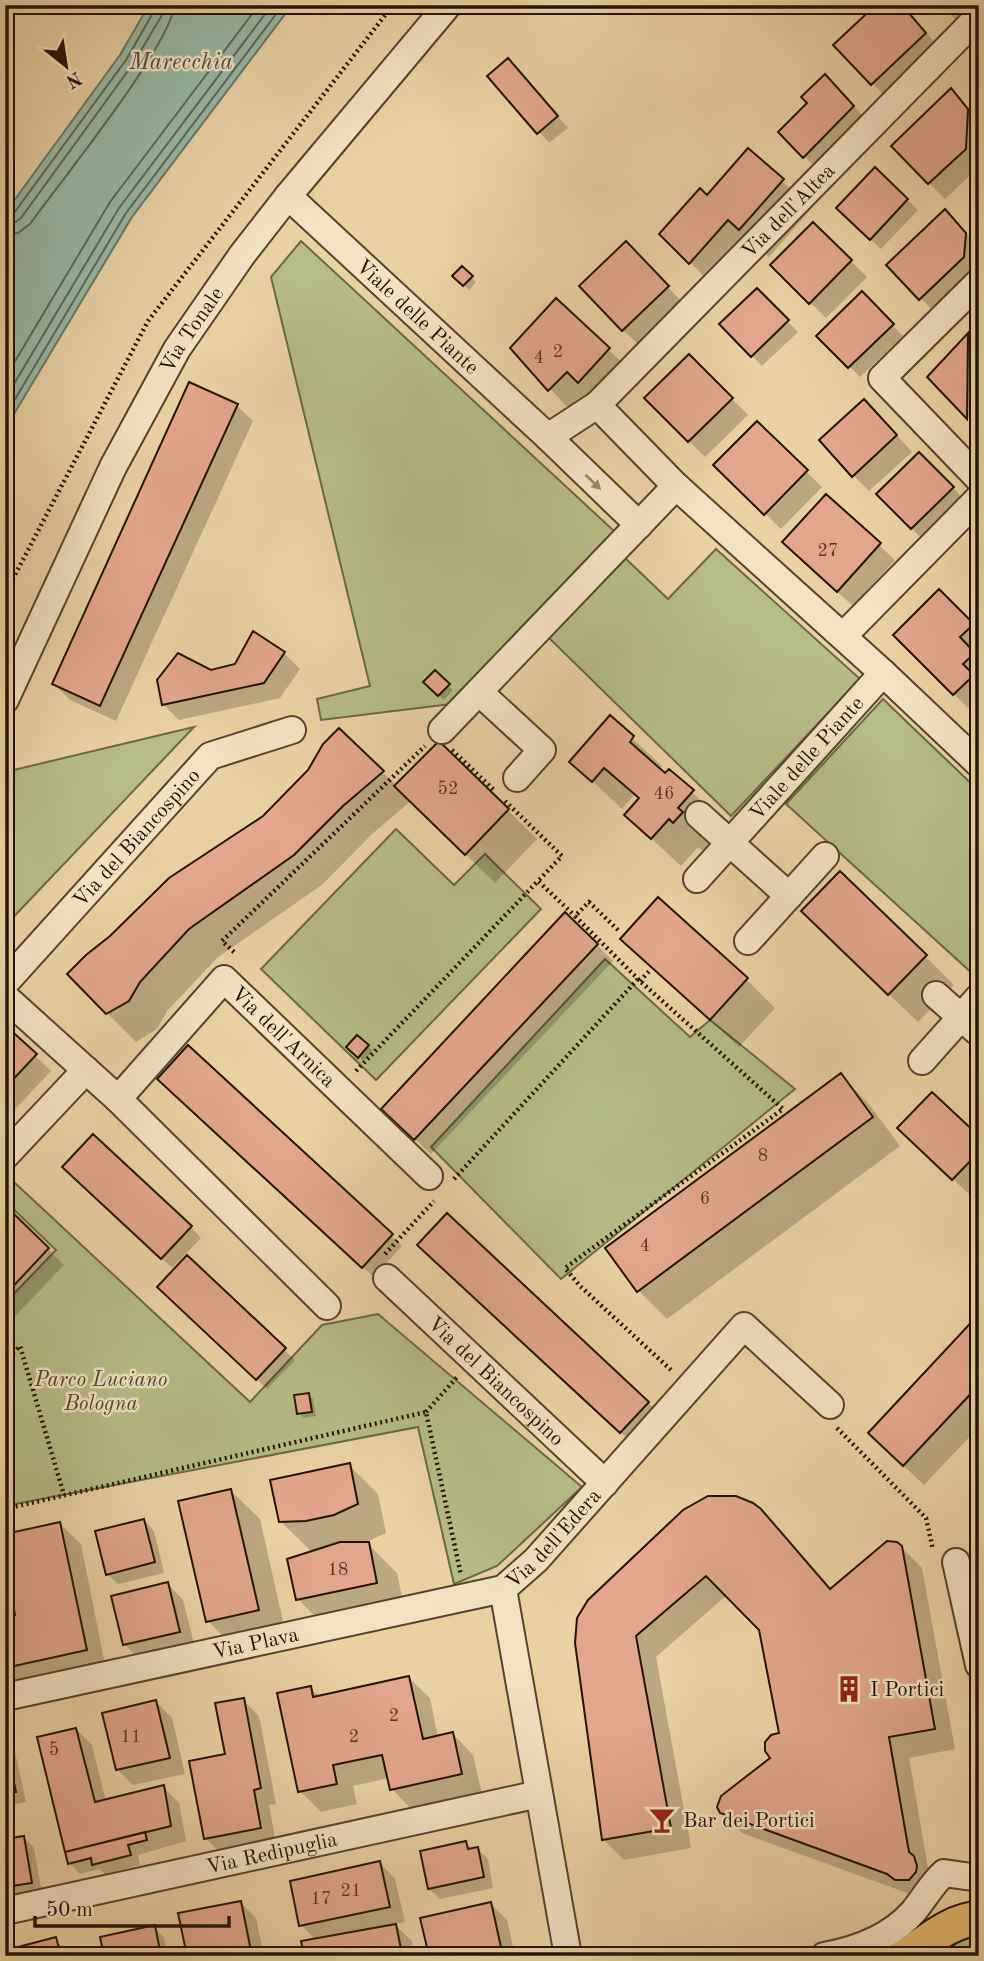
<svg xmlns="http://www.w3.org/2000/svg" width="984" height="1961" font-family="'Old Standard TT',serif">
<rect width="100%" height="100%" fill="#e9d2a2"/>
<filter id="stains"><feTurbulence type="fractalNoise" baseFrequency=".00286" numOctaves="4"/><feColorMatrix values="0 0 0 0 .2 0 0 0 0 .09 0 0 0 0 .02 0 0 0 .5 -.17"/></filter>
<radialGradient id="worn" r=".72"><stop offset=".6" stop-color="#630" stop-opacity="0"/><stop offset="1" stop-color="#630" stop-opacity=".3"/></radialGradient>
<path fill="#b6bc85" stroke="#6c6846" stroke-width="2" d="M301,241L614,531L451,704L321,720L317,699L370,686L271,277Z
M716,549L860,679L731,816L548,637L624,557L668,599Z
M883,699L979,791V968L973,974L786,804Z
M194,727L5,926V772Z
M396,829L454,885L485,854L541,909L376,1080L261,969Z
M605,959L690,1037L710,1020L795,1089L561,1279L431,1147Z
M15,1183L250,1402L322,1325L378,1314L582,1487L497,1566L454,1584L418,1427L5,1506V1303L56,1250L5,1201V1194Z
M979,1936V1956H943C953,1943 963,1938 979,1936Z"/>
<path fill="#97b8a6" stroke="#687667" stroke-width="2" d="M149,5H292L132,217L5,429V213L120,55Z"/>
<path fill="#0003" d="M861,5H902L953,63L901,113L836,45L867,15Z
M942,5H972L957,21Z
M519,71L568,128L549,143L490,76Z
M825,76L882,136L833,185L780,132L809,103Z
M951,91L979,121V167L945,199L929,183Z
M875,169L918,210L881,249L849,219Z
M782,181L811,209L769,257L757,248L719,291L661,234Z
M813,224L867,277L826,318L773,265Z
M960,227L979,248V274L936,314L888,265Z
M642,260L683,303L639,345L623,330Z
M462,268L476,282L469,290L454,276Z
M757,290L798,332L762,366L721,325Z
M862,294L903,336L860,377L819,336Z
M557,301L638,378L578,419L513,348Z
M968,336L978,346L976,426L930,377Z
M689,356L748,415L705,457L647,398Z
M237,406L253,421L116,721L70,700L54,684Z
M880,417L912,452L869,491L853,475Z
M757,423L822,487L781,529L716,465Z
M919,454L969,504L927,544L878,494Z
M879,545L895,560L853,606L800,558Z
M939,591L979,631V650L975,654L979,658V701L970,710L895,635Z
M284,653L300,669L280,698L179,720L163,704L210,672Z
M435,672L453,690L444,700L426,682Z
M610,718L662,766L659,770L692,792L721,820L711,842L703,851L698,847L681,866L626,815L639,800L634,795L622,809L572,762Z
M439,743L537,839L495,883L411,801L372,834L323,884L217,958L168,1010L157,1029L136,1042L107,1013L264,818L382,772L397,786Z
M623,939L746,979L775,1008L739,1047Z
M832,940L925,956L954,985L918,1022Z
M597,945L613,961L431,1154L399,1124Z
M5,1027L51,1071L5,1120Z
M357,1037L373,1051L364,1061L348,1047Z
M188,1048L402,1246L374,1277L170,1089Z
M841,1076L869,1104L900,1146L667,1319L638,1290Z
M979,1139V1184L969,1194L915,1144Z
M75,1178L191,1227L201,1238L172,1268Z
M447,1216L659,1413L631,1442L430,1255Z
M5,1222L48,1249L64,1265L5,1327Z
M187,1257L295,1360L267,1389L170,1297Z
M979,1316V1427L924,1485L891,1454Z
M308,1395L313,1399L316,1416L304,1418L299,1413Z
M349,1465L378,1494L386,1533L366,1542L397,1573L405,1611L326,1628L298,1599L319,1550H310L280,1521Z
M231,1491L260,1519L287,1639L237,1650L208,1621Z
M759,1510L831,1590L901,1547L922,1568L955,1749L909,1758L929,1874L917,1900L910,1894L742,1833L721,1812L773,1758L781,1734L760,1630L727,1595L656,1657L691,1848L624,1860L603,1839L576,1643Z
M144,1520L154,1531L164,1573L118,1584L107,1574Z
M60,1524L81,1544L106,1670L5,1693V1608L8,1618L18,1616Z
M168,1584L183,1600L195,1647L140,1660L124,1644Z
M409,1678L430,1698L438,1737L453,1734L473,1755L482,1794L412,1810L392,1789L389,1778L353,1786L357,1804L321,1812L300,1791L310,1688L320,1697Z
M243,1700L259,1716L276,1804L269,1805L276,1844L222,1854L206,1839Z
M156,1702L172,1718L185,1774L133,1785L117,1769Z
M76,1729L92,1745L106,1801L163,1787L179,1803L186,1841L138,1855L140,1865L105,1874L99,1869L80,1874L69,1863Z
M5,1735L13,1743L26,1802L5,1806Z
M24,1838L34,1848L42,1893L5,1899V1841Z
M466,1843L472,1850L478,1849L488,1859L493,1888L440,1899L429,1889Z
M380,1863L395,1879L405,1922L394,1924L412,1941L414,1956H305L316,1940L301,1925Z
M240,1902L256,1918L264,1956H189Z
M491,1904L507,1920L515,1956H431Z
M154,1927L164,1938L168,1956H106Z
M55,1939L71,1956H11Z"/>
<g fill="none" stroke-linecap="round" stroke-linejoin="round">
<path stroke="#5c6657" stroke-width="2" d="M5,216L14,213L126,60L154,11V5
M5,225L14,223L21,218L133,64L162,15L163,5
M5,235L18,233L30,224C57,186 173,43 174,5
M5,378L110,202L259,5
M5,399L119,208L272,5
M5,416L126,213L283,5"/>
</g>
<path fill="#e3a58b" stroke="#211408" stroke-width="2" d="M858,5H902L926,33L871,85L833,45L865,15Z
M508,58L558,116L537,134L487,76Z
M825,74L854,106L803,158L778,132L807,103L801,97Z
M951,88L968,109L966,149L928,184L891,146Z
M748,148L784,179L739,230L728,220L689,264L659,234L700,188L707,195Z
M875,167L908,199L870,240L836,208Z
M945,209L966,233L964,257L919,300L886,265Z
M813,222L852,260L809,304L770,265Z
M626,241L669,286L622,331L579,286Z
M462,266L473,276L463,286L452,276Z
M757,288L789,320L751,357L719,324Z
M862,291L894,324L848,368L816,336Z
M556,298L610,348L578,383L567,372L548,391L510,348Z
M968,333L967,419L927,377Z
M689,354L733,398L688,442L644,398Z
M189,382L238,404L100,706L52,684Z
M864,399L897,435L852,477L819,440Z
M757,421L808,470L764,515L713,465Z
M919,452L954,487L911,529L876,494Z
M826,494L881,543L837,592L782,542Z
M939,589L974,624L960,637L975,653L963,664L974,675L953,695L893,635Z
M253,631L285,652L264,683L162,705L157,680L178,653L211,670L235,664Z
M435,670L450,684L438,696L423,682Z
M610,715L634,736L630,742L665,773L669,769L694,790L678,808L683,812L673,823L669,819L651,839L624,815L639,798L604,768L592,782L569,762Z
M339,728L384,771L343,806L294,855L189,929L140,982L129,1001L106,1014L67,974L86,955L110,936L169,878L263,816L308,770L323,744Z
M439,741L509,809L465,855L394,786Z
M840,871L927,955L888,995L801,911Z
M658,897L748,978L710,1020L620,939Z
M565,912L598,944L414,1140L381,1109Z
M5,1025L37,1054L5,1088Z
M357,1035L369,1045L358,1058L346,1047Z
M188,1045L393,1234L362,1268L157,1079Z
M841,1073L873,1117L637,1292L605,1248Z
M932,1092L979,1136V1152L952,1180L897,1128Z
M93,1134L192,1226L161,1259L62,1167Z
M12,1212L49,1248L5,1295V1219Z
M447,1213L649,1402L620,1433L417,1245Z
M187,1255L286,1348L256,1380L157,1287Z
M979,1314V1385L903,1466L868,1433Z
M309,1393L312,1412L297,1414L294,1395Z
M350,1463L358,1504L334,1515L306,1521L279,1522L270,1480Z
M231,1489L259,1610L206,1622L178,1501Z
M708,1496H736L753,1503L761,1509L830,1589L887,1541L897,1542L902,1546L935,1729L889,1737L909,1852L914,1856L917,1866L916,1872L909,1880H895L887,1874L720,1813L717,1807L721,1796L770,1758L765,1751V1742L771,1735L779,1733L759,1630L706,1576L636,1636L671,1828L602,1840L575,1643L577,1618L588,1600L683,1510Z
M144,1519L155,1562L106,1575L95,1531Z
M60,1522L87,1650L5,1668V1617L15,1615L5,1570V1534Z
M340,1542H369L377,1583L296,1600L287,1559Z
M168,1582L180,1632L123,1645L111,1596Z
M409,1676L423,1739L453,1732L462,1774L390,1790L382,1755L333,1765L337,1784L298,1792L277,1693L311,1686L313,1697Z
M244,1698L261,1788L254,1790L261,1828L204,1839L189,1761L225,1754L215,1703Z
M156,1700L170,1758L116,1770L102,1713Z
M76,1728L95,1802L164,1785L171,1826L65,1852L37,1737Z
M5,1739L16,1792L5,1794Z
M145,1832L147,1840L128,1845L131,1855L92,1865L91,1858L68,1864L65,1852Z
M24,1836L32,1883L5,1887V1839Z
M466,1841L468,1849L478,1847L484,1877L428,1889L420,1851Z
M380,1861L390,1907L299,1926L290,1881Z
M241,1901L252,1956H187L178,1913Z
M491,1902L503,1956H461L460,1952L429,1956L420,1918Z
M396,1924L402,1954L304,1956L301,1941Z
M155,1925L161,1956H104L100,1937Z
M56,1937L61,1956H9L7,1950Z"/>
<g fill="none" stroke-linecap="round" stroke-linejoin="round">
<defs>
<g id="minor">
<path id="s1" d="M288,196L548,437L639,525"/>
<path d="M979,282L882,378L979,479"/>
<path d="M597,405L676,486L883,673L979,764"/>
<path id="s2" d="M548,437L597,405L979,16"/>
<path d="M843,636L979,498"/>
<path d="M479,692L542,750L517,778"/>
<path id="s3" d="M5,700L113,467L177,349L242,255L288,196L448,5"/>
<path d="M442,730L676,486"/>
<path d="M699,815L789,896"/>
<path id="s4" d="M697,879L883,673"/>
<path d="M748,941L825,856"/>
<path id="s5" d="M5,983L210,756L292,730"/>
<path d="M936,995L979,1033"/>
<path d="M5,997L118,1099L327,1306"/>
<path d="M922,1061L979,997"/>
<path id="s6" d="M118,1099L224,979L429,1176"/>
<path d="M5,1156L86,1070"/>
<path id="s7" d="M387,1278L605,1483"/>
<path d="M956,1562L979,1665"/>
<path d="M503,1589L568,1956"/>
<path id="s8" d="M5,1697L503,1589L536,1560L744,1326L830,1405"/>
<path id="s9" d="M5,1911L539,1794"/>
<path d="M824,1956C857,1950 890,1938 913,1912C924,1899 931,1885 944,1873L979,1878"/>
</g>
<path id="major" d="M905,1956C929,1941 949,1921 979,1918"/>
</defs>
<use href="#minor" stroke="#53442e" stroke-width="30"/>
<use href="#major" stroke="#211408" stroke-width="37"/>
<path stroke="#211408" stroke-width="4.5" stroke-dasharray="2 3.5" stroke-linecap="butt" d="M5,594L148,321L393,5
M452,750L494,790
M505,801L562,856L538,881
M618,930L589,902L575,916L640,981L783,1109L565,1268L580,1286L671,1370
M234,952L222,941L425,746
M640,981L651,969
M356,1071L538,881L575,916
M454,1179L638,979
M385,1254L434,1201
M5,1361L20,1346L64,1495
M426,1412L458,1376
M837,1428L926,1518L933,1550
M5,1509L426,1412L461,1575"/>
<use href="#minor" stroke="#f1e2c3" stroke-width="26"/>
<use href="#major" stroke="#e4b971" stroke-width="33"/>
</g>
<defs><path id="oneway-solid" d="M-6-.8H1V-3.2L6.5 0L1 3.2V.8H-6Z" transform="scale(1.75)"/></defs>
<use fill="#93856f" href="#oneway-solid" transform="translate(593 482) rotate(44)"/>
<defs>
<symbol id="building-bare" viewBox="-9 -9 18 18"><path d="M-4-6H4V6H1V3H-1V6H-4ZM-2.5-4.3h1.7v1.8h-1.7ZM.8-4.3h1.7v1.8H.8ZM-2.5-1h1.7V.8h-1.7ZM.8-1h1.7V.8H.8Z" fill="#8f2418" stroke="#f1e2c3" stroke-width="2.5" paint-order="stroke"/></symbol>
<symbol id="bar-bare" viewBox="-9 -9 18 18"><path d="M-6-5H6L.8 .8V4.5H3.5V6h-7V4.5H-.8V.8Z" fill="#8f2418" stroke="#f1e2c3" stroke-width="2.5" paint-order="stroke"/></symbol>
</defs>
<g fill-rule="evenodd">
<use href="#building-bare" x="830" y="1670" width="38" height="38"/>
<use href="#bar-bare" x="643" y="1801" width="38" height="38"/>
</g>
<g text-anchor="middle" stroke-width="5" stroke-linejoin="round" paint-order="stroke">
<g font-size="18" fill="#523829">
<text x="558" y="357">2</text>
<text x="539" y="363">4</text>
<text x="828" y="556">27</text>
<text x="448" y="794">52</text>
<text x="664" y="799">46</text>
<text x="763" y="1161">8</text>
<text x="705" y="1204">6</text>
<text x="645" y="1251">4</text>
<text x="338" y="1575">18</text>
<text x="394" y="1721">2</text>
<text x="131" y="1742">11</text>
<text x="354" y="1742">2</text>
<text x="54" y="1755">5</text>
<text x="351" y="1896">21</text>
<text x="321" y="1904">17</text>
</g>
<g font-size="21" fill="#211408" stroke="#f1e2c3">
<text dy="7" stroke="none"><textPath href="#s2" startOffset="331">Via dell'Altea</textPath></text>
<text dy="7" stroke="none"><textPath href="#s1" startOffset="177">Viale delle Piante</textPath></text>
<text dy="7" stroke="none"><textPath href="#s3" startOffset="415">Via Tonale</textPath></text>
<text dy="7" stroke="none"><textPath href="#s4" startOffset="163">Viale delle Piante</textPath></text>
<text dy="7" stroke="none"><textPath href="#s5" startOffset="196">Via del Biancospino</textPath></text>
<text dy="7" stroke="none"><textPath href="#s6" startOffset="243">Via dell'Arnica</textPath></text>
<text dy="7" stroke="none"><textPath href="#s7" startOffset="150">Via del Biancospino</textPath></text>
<text dy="7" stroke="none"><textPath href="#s8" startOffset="581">Via dell'Edera</textPath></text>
<text dy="7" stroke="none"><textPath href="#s8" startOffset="256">Via Plava</textPath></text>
<text dy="7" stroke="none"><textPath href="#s9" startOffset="273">Via Redipuglia</textPath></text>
</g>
<g font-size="21" font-style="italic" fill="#4e462e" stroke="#f1e2c3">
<text x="101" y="1386">Parco Luciano<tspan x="101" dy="24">Bologna</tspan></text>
</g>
<g font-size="21" fill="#211408" stroke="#f1e2c3" text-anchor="start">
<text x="870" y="1696">I Portici</text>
<text x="683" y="1827">Bar dei Portici</text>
</g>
<g font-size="23" font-style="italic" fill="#4a4d3f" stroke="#f1e2c3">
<text x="181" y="69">Marecchia</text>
</g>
</g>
<rect width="984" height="1961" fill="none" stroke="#e9d2a2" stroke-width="28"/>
<rect x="7" y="7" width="970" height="1947" fill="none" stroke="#211408" stroke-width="3.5"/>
<rect x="14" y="14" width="956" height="1933" fill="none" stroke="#211408" stroke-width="2"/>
<g transform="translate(66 66) rotate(150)" stroke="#f1e2c3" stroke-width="5" paint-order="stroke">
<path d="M0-5L12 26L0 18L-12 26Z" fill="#211408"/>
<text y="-10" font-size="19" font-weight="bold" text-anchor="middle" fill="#211408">N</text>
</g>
<path d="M35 1916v10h194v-10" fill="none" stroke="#211408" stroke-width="3.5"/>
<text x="46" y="1916" font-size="21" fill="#211408" stroke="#f1e2c3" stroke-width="5" paint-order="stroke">50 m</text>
<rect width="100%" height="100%" filter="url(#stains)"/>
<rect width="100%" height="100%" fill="url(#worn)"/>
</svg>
